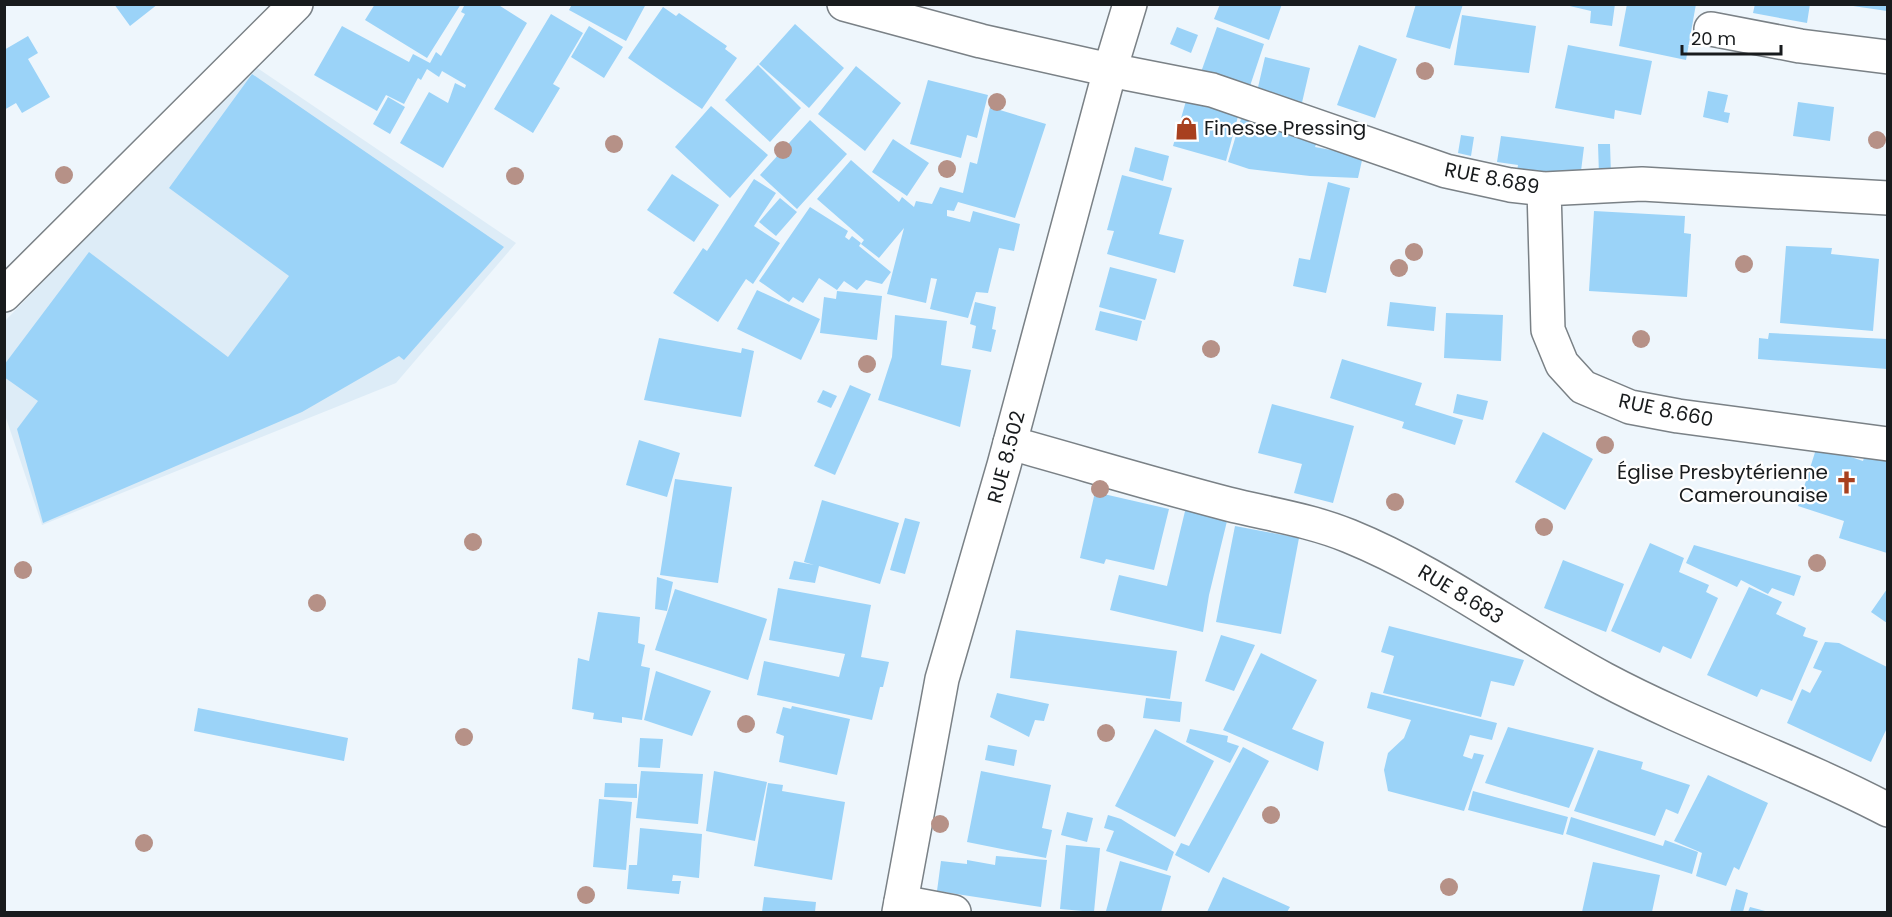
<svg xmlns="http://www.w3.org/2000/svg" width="1892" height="917" font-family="Poppins,sans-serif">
<rect width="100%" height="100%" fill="#eef6fc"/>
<path fill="#ddecf7" d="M253,65L516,243L396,383L42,525L5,415L4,322Z"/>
<path fill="#9bd3f8" d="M114,4H158L130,26Z
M375,4H461L427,58L365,20Z
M465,4H497L527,23L443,168L400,143L429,92L448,103L455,83L465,88L466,85L442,71L439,77L427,69L421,80L418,78L404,104L386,95L377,111L314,75L342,26L409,62L413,54L430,63L436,52L441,56L465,14L461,12Z
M572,4H646L626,41L569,10Z
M1220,4H1282L1269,40L1214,19Z
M1416,4H1463L1450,49L1406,37Z
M1561,4H1615L1612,26L1590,23L1591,11Z
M1627,4H1696L1686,60L1619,46Z
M1755,4H1810L1807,23L1753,13Z
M1853,4H1887V11L1853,6Z
M663,7L676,16L679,13L727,46L725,49L737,58L702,109L628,58Z
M551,14L583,33L553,84L560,88L533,133L494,109Z
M1462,15L1536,26L1529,73L1454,65Z
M795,24L844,68L809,108L759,64Z
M589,26L623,47L604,78L571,57Z
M1177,27L1198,35L1191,53L1170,44Z
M1217,27L1264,44L1248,92L1200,75Z
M28,36L38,53L28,59L50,97L22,113L16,103L4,110V50Z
M1359,45L1397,59L1375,118L1337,105Z
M1568,45L1652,61L1641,115L1615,110L1614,119L1555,108Z
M1265,57L1310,68L1301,107L1256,96Z
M758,65L801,108L770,142L725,100Z
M856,66L901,103L865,151L818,114Z
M252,74L504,247L404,360L399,356L302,412L43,523L17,429L38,401L4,377V365L89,252L228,357L289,276L169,188Z
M928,80L988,95L977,138L967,135L961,158L910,144Z
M1708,91L1728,95L1724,112L1730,113L1728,123L1703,117Z
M1188,94L1240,109L1226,161L1173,146Z
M388,97L405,107L390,134L373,124Z
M1798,102L1834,107L1830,141L1793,136Z
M711,106L768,155L730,198L675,147Z
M990,107L1046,124L1015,218L958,202L954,211L947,210V216L970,222L973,211L1020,224L1014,251L999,248L988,293L976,292L968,318L930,309L937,279L931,278L926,303L887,294L904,228L879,258L861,244L864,240L817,199L851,160L899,202L902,197L914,207L916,201L932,204L940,187L963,193L970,162L977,164Z
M1243,112L1265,118L1263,127L1319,137L1315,147L1363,156L1358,178L1310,176L1249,169L1228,162Z
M810,120L847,154L797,209L760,175Z
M1461,135L1474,137L1471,156L1458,153Z
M1501,136L1584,147L1580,179L1517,171L1518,165L1497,162Z
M893,139L929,163L907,196L872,172Z
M1598,144H1610L1611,175H1599Z
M1135,147L1169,156L1163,181L1129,171Z
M672,174L719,205L694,242L647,210Z
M1122,175L1172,188L1159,234L1184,240L1175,273L1107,254L1114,231L1107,230Z
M754,179L776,193L754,226L780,243L753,284L746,279L718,322L673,293L703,248L707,251Z
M1328,182L1350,188L1326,293L1293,286L1299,258L1310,260Z
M780,198L797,212L776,236L759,222Z
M810,207L848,231L845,237L849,240L852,236L861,243L859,246L891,272L882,284L866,280L857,290L844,281L837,290L819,278L803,303L793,297L789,302L759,281Z
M1594,211L1685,216L1684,233L1691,234L1687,297L1589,291Z
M1786,246L1832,248L1831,254L1879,259L1873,331L1780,323Z
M1110,267L1157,279L1145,320L1099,307Z
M757,290L820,319L801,360L737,329Z
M837,291L882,296L877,340L820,333L824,297L836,299Z
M975,302L996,307L992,329L996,330L991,352L972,348L976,326L970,324Z
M1390,302L1436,307L1434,331L1387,326Z
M1100,311L1142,321L1137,341L1095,330Z
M1446,313L1503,315L1501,361L1444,358Z
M895,315L947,321L941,365L971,370L960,427L878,400L892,357Z
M1769,333L1887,339V369L1758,359L1759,338L1768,339Z
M659,338L741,353L742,348L754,351L741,417L644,400Z
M1342,359L1422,383L1415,405L1463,420L1455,445L1402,428L1404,422L1330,398Z
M850,385L871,394L835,475L814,466Z
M823,390L837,396L831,408L817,402Z
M1457,394L1488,401L1483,420L1453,413Z
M1272,404L1354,426L1333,503L1294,493L1302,464L1258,453Z
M1543,432L1593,459L1565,510L1515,482Z
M639,440L680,453L667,497L626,485Z
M1817,446L1863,461L1867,448L1887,455V553L1839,538L1844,521L1798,506Z
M675,479L732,487L718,583L660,575Z
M1095,492L1169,509L1154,570L1106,559L1104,564L1080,558Z
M822,500L899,523L880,584L819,566L815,583L789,579L794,561L814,565L804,562Z
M1186,507L1228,517L1209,595L1203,632L1110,610L1119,575L1167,586Z
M905,518L920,522L905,574L890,570Z
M1235,526L1299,538L1281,634L1216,622Z
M1650,543L1684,558L1679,572L1709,585L1706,592L1718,598L1691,659L1663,646L1660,653L1611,631Z
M1694,545L1801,576L1794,596L1772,588L1768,594L1741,580L1737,587L1686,563Z
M1563,560L1624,584L1606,632L1544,608Z
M657,577L673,582L667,611L655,609Z
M1749,587L1782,602L1776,614L1806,628L1803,636L1818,641L1792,701L1761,689L1757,697L1707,675Z
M778,588L871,605L861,657L889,662L883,687H880L872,720L757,695L764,661L839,677L845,654L769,640Z
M675,589L767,619L748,680L655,650Z
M1887,589V623L1871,612Z
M598,612L640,617L638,643L645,645L641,666L650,668L642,720L622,717V723L593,719L594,713L572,709L578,658L589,661Z
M1389,626L1524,660L1514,686L1491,681L1481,717L1383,693L1394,656L1381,652Z
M1016,630L1177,651L1170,699L1010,678Z
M1221,635L1255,645L1234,691L1205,681Z
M1825,642L1839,643L1887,667V728L1871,762L1787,723L1802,689L1810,693L1822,671L1813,668Z
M1261,653L1317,680L1292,729L1324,742L1318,771L1223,730Z
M656,671L711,691L692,736L644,720Z
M1371,692L1497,723L1492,740L1470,735L1463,756L1472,759L1474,753L1484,755L1464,811L1388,791L1384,770L1388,753L1404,738L1411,720L1367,708Z
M997,693L1049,704L1044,721L1035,720L1029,737L990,717Z
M1146,698L1182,702L1180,722L1143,718Z
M792,706L850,719L837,775L779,762L784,736L776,733L783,707L791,709Z
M198,708L348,738L344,761L194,731Z
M1508,727L1594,748L1569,808L1485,783Z
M1155,729L1214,761L1175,837L1115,806Z
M1190,729L1228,736L1227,742L1239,746L1230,763L1186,742Z
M640,738L663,739L660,768L638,767Z
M988,745L1017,750L1014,766L985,760Z
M1243,747L1269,761L1209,873L1175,855L1181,843L1189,846Z
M1598,750L1643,762L1641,769L1690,785L1678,814L1666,809L1655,836L1574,811Z
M641,771L703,774L698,824L636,818Z
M714,771L767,782L755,841L706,831Z
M981,771L1051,785L1042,828L1052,830L1046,858L967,842Z
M1708,775L1768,803L1739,870L1734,867L1726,886L1696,876L1702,853L1674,841Z
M605,783L637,784V798L604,797Z
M768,783L783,785L782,791L845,802L832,880L754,866Z
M1473,791L1568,817L1563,835L1468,810Z
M599,799L632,802L626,870L593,867Z
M1067,812L1093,818L1087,842L1061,835Z
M1108,815L1121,819L1174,852L1167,871L1106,851L1114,831L1104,828Z
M1571,817L1663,846L1665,840L1698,852L1692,874L1566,834Z
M640,828L702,834L699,878L673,875L672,881H681L679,894L627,889L629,865H637Z
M1066,845L1100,848L1094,912L1060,909Z
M996,856L1047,860L1041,907L937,891L941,861L967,864V860L995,865Z
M1120,861L1171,876L1161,912L1106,911Z
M1593,862L1660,875L1652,912H1582Z
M1223,877L1290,907L1287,912H1207Z
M1736,889L1748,893L1743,912H1730Z
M764,897L816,902L815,912H762Z
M1750,907L1769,912H1748Z"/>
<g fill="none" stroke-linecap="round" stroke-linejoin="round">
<defs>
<path id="street" d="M1711,29L1800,46L1888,57
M1110,70L1212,90L1446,171L1510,185L1544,189L1642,184L1888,198
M1544,189L1548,330L1562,364L1583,387L1630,407L1678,416L1888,444
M4,295L296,4
M1010,443C1082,463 1155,485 1228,504C1268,514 1310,520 1349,536C1440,573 1517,633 1604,679C1696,728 1795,761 1888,810
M901,902L954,912"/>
<path id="secondary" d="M844,4L981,41L1110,70
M899,912L942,679L1004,465L1110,70L1130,4"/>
</defs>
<use href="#street" stroke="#7a8186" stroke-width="36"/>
<use href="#secondary" stroke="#7a8186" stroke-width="36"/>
<use href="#street" stroke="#fff" stroke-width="33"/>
<use href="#secondary" stroke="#fff" stroke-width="33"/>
</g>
<g fill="#b69187">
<circle cx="1425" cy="71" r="9"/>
<circle cx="997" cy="102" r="9"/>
<circle cx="1877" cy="140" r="9"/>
<circle cx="614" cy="144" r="9"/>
<circle cx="783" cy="150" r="9"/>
<circle cx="947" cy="169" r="9"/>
<circle cx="64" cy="175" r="9"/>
<circle cx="515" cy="176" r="9"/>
<circle cx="1414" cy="252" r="9"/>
<circle cx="1744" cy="264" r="9"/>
<circle cx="1399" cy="268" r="9"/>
<circle cx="1641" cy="339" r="9"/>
<circle cx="1211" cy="349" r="9"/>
<circle cx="867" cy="364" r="9"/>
<circle cx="1605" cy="445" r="9"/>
<circle cx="1100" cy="489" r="9"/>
<circle cx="1395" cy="502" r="9"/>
<circle cx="1544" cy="527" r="9"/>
<circle cx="473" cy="542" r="9"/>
<circle cx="1817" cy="563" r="9"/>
<circle cx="23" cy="570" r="9"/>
<circle cx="317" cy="603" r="9"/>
<circle cx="746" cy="724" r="9"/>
<circle cx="1106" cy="733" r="9"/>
<circle cx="464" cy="737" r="9"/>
<circle cx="1271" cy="815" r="9"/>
<circle cx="940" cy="824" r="9"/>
<circle cx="144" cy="843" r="9"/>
<circle cx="1449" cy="887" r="9"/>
<circle cx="586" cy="895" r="9"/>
</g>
<defs>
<symbol id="shop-bare" viewBox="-9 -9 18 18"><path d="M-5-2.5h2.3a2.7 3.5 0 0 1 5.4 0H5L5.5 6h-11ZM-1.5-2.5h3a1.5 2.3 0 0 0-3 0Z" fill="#a8401f" stroke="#fff" stroke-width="2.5" paint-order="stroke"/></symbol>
<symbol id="church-bare" viewBox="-9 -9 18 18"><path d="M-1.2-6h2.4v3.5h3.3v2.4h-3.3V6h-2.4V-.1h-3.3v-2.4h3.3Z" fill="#a8401f" stroke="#fff" stroke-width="2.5" paint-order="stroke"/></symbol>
</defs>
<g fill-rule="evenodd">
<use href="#shop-bare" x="1170" y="112" width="33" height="33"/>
<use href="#church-bare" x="1830" y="466" width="33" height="33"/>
</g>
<g text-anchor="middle" stroke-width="4.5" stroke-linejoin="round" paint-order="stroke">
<g font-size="20" fill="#181b1d" stroke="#fff" text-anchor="start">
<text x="1204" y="135">Finesse Pressing</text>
<text x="1828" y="479" text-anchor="end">Église Presbytérienne<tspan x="1828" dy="23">Camerounaise</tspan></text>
</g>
<g font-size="20" fill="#181b1d" stroke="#fff">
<text transform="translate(1492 178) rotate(11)" y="7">RUE 8.689</text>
<text transform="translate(1666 410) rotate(12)" y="7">RUE 8.660</text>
<text transform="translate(1006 457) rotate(-75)" y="7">RUE 8.502</text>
<text transform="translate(1461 594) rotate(31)" y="7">RUE 8.683</text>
</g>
</g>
<rect width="1892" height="917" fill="none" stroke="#181b1d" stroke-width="12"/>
<path d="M1682 45v9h99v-9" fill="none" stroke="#181b1d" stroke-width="3"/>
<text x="1691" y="45" font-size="18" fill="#181b1d" stroke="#ffffff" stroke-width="4.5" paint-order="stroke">20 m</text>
</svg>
